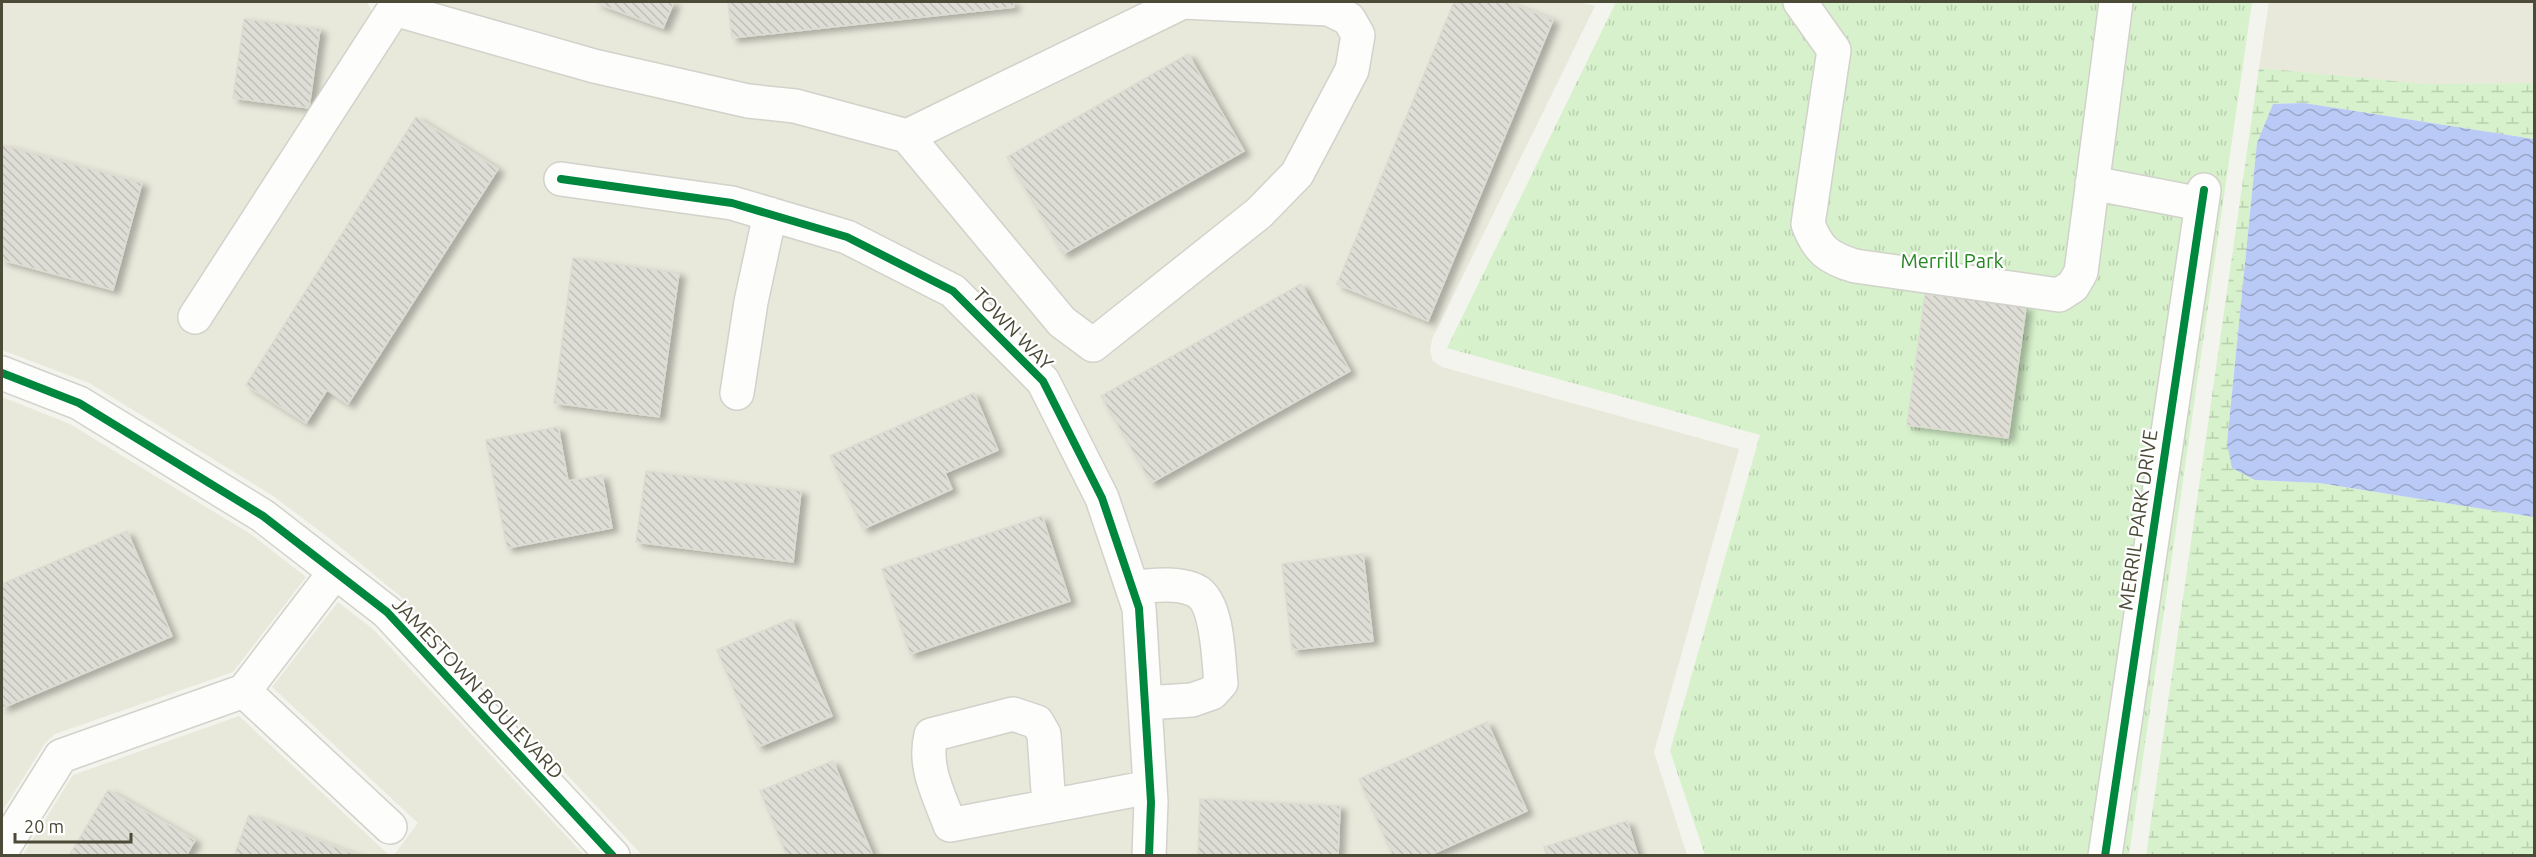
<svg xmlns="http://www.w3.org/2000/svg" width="2536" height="857" font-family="Ubuntu,sans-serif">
<defs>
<pattern id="wetland-marsh" width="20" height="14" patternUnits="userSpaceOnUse" patternTransform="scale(1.5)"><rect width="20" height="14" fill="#d6f1cb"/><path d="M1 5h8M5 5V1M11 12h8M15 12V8" fill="none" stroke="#b9d0af"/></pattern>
<pattern id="park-tufts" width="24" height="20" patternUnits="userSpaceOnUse" patternTransform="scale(1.5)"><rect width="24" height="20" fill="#d6f1cb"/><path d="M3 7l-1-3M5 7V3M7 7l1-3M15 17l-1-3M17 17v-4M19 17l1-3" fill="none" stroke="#b9d0af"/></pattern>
<pattern id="water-waves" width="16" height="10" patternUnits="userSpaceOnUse" patternTransform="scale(1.5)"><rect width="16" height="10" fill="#bacaf6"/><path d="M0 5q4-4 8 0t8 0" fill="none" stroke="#99a6c8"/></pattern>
<pattern id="building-back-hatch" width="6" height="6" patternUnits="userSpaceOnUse" patternTransform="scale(1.5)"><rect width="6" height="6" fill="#deddd6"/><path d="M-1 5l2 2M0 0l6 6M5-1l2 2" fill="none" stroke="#c0bfb8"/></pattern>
<filter id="shadow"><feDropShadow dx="6" dy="4" stdDeviation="3" flood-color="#0004"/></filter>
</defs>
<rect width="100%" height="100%" fill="#f4f4ee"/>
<path fill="#e8e8db" d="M2,2H367L386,40L421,18L413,2H1579L1595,6L1432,339L1430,351L1433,361L1442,367L1739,449L1654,752L1687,855H642L400,596L333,541L273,496L89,383L2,350Z
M2269,2H2534V83L2425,84L2259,68Z
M2,397L70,424L252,535L306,577L233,672L55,734L45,743L2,812Z
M338,602L374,630L584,855H394L418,823L272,687Z
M239,716L389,855L22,856L73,775Z"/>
<path fill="url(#wetland-marsh)" d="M2259,68L2425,84L2534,83V139L2304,103L2273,104L2257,143L2227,443L2255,480L2319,483L2534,517V855L2146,856Z"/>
<path fill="url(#park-tufts)" d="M1616,2H2252L2129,855H1705L1670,751L1760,435L1447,348Z"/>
<path fill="url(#water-waves)" d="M2304,103L2534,139V517L2319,483L2255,480L2232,468L2227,443L2257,143L2273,104Z"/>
<path fill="url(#building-back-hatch)" stroke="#dddcd3" stroke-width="1.5" filter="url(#shadow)" d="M594,2H674L663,28Z
M728,2H1013L1014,7L732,38Z
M1454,2H1507L1553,20L1428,321L1337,284Z
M244,19L320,29L309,108L233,98Z
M1188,54L1244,151L1063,254L1007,157Z
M416,117L498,169L348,404L327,390L306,423L246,385Z
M2,145L142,183L113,290L2,260Z
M573,258L679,273L659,417L554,403Z
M1301,284L1350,371L1151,483L1101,396Z
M1925,294L2026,307L2008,438L1907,425Z
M974,393L998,450L945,473L952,489L863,529L830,456Z
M558,427L568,481L602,475L612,528L507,548L486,440Z
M646,471L801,491L793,562L636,542Z
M1042,516L1070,601L910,654L882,569Z
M127,531L172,636L2,708V584Z
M1363,554L1373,641L1292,650L1282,564Z
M791,619L832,716L758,747L717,650Z
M1487,722L1527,811L1428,856H1393L1359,779Z
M833,761L873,856H787L760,791Z
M108,790L195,840L186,856H69Z
M1200,799L1340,806L1338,856H1198Z
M249,815L360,856H234Z
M1627,821L1638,856H1547L1544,847Z"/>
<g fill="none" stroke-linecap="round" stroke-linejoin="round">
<defs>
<path id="minor" d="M1800,2L1834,50L1808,224C1818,250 1828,258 1855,266L2059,295L2073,286L2081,272L2116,2
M394,9L594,66L748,101L795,106L907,136L1062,322L1093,345L1259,213L1297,174L1352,70L1358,35L1349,19L1329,9L1183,2L907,136
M561,179L732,203L847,237L953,291L1043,381L1102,498L1139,608L1151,802L1149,856
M2092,183L2201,204
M195,317L394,9
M2,373L79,403L263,516L387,612L613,856
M737,393L751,302L770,214
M1132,587C1151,586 1173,582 1192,589C1219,597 1218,659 1221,683L1212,693L1192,700L1145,703
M244,691L335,572
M1049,806L1044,734L1037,722L1013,714L931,735C923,767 939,795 950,825L1150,787
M2,850L61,756L244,691L390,827
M2105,856L2204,190"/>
</defs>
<use href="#minor" stroke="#d2d2cb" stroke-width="36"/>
<use href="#minor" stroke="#fdfdfc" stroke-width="33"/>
<defs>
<path id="cycleway" d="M561,179L732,203L847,237L953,291L1043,381L1102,498L1139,608L1151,802L1149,856
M2,373L79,403L263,516L387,612L613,856
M2105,856L2204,190"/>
</defs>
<use href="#cycleway" stroke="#fff" stroke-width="11"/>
<use href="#cycleway" stroke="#00873e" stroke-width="8"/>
</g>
<g text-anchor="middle" stroke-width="4.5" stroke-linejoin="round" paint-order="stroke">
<g font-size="20" fill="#278722" stroke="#fff">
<text x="1952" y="268">Merrill Park</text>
</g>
<g font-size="20" fill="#4c4b37" stroke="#fff">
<text transform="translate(1013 329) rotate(46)" y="7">TOWN WAY</text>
<text transform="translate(2138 520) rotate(-82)" y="7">MERRIL PARK DRIVE</text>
<text transform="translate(478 688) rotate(47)" y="7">JAMESTOWN BOULEVARD</text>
</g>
</g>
<rect width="2536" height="857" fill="none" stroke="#4c4b37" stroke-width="6"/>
<path d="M15 833v9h116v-9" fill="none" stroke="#4c4b37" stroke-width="3"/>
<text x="24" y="833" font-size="18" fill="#4c4b37" stroke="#ffffff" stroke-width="4.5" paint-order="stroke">20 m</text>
</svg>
